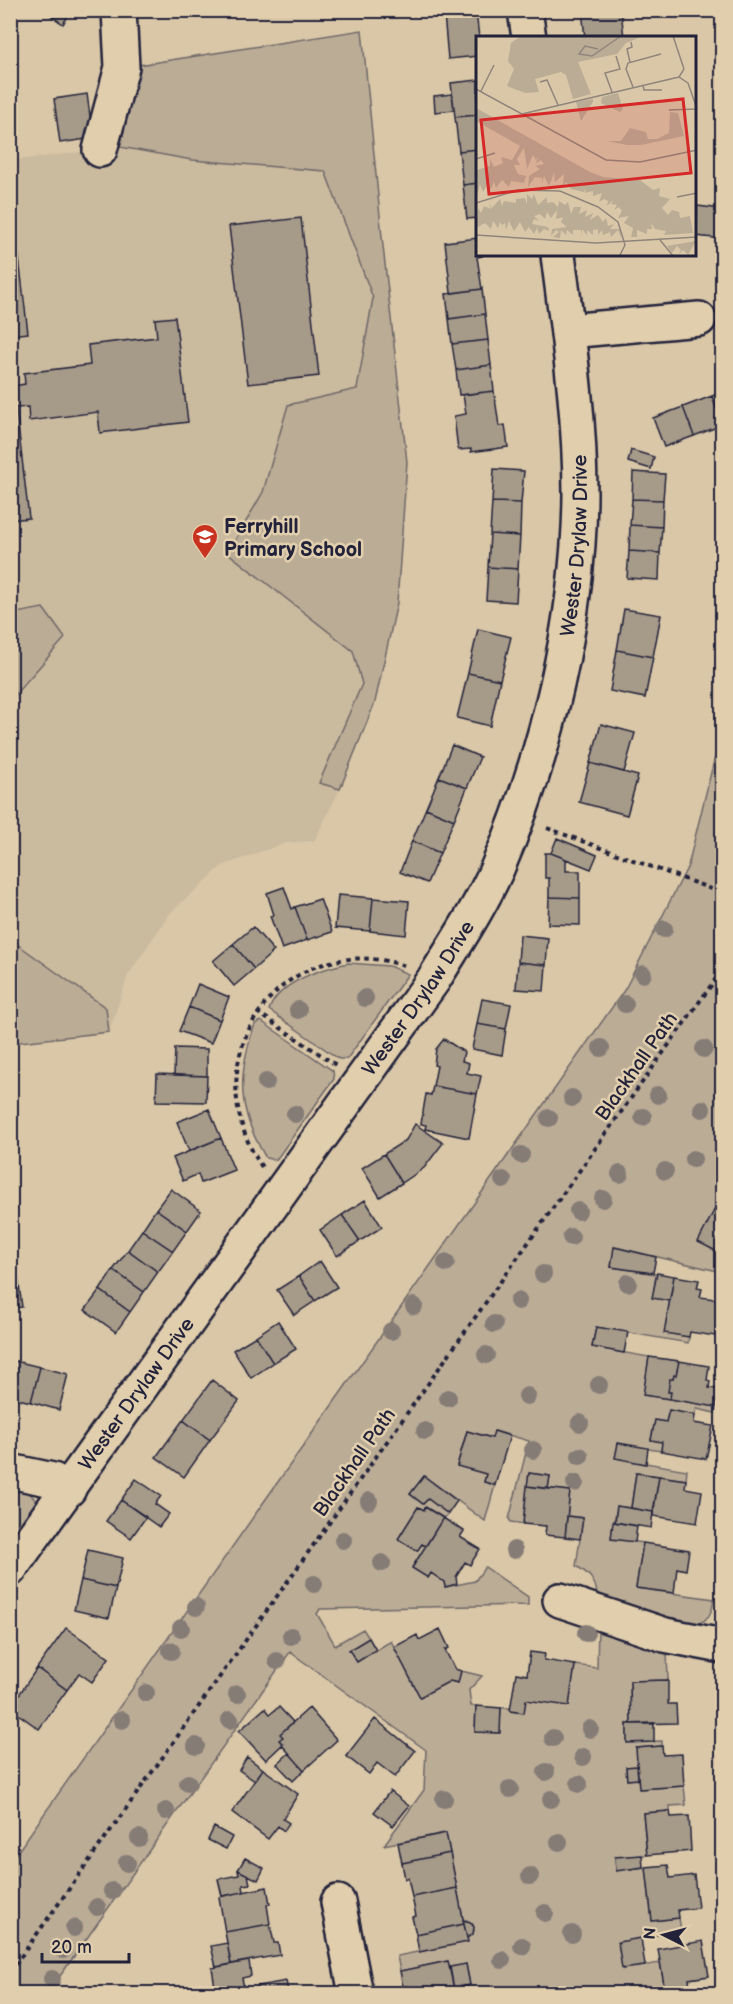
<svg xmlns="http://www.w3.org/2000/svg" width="733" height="2004" font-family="'Balsamiq Sans',sans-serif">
<rect width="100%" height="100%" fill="#d9c7a7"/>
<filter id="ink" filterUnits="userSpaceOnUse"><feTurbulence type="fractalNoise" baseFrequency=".0167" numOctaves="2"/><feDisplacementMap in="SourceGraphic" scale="12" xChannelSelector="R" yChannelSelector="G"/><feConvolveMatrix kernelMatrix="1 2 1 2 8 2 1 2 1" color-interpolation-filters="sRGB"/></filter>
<g filter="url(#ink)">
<path fill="#caba9e" d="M362,30L382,237L407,462L397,603L375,702L340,789L314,841L285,843L222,866L170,913L128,975L109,1032L11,1043L10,161L120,147L139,65Z"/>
<path fill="#bbac96" stroke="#6e6768" stroke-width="1.5" d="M362,30L382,237L407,462L397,603L375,702L340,789L319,783L362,684L353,651L228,553L263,492L288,405L357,389L373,298L325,171L192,160L120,147L139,65Z
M43,608L65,638L11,699V614Z
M722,728V1198H721L699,1242L722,1254V1272L615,1247L611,1267L656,1274L653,1298L670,1301L665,1333L689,1337L688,1343L596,1327L592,1347L649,1357L644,1395L716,1407L715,1413L697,1409L695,1415L669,1410L666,1422L655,1420L651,1440L662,1442L661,1451L618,1444L616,1458L687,1470L686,1480L636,1473L631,1508L617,1506L611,1538L643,1543L636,1588L714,1599C712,1614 707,1625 689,1624L597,1595C596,1581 589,1573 576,1566L583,1518L567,1516L570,1491L548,1489L550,1476L529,1473L523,1524L511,1522L509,1519L529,1441L495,1431L492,1438L467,1431L457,1465L486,1474L484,1482L495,1485L485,1521L424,1476L410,1494L423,1504L428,1499L448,1514L444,1518L426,1507L424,1510L418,1507L398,1539L426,1546L412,1567L428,1577L431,1573L444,1582L446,1587L475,1581L485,1567L528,1597V1605L320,1609L317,1614L335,1645L363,1629L369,1638L350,1650L357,1662L391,1641L420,1697L450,1681L457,1683L461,1671L482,1676L469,1690L471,1706H476L475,1732L499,1733L501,1708H510V1711L523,1713L526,1700L569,1705L575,1665L597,1668L598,1627L667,1651L668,1680L630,1681L631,1724H627V1742L662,1741V1746L637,1748V1766L626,1767L627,1780L638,1779L640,1789L684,1786L686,1805L670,1806V1811L643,1813L647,1855L616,1857V1871L646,1867L652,1921L679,1918L681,1931L618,1942L623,1969L660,1963L665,1990L690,1986L692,1993H455L454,1989L470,1985L466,1964L450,1967L448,1961L400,1971L397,1956L467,1942V1938L470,1937L474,1931L473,1924L467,1920H463L446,1833L384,1845L424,1790L426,1750L290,1652L48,1993L11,1994V1861L625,989L688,866Z
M10,939L106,1008L109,1032L11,1043Z
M348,963L389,966L408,974L347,1059H339L269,1010C279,981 321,969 348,963Z
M261,1021L333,1071L334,1079L276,1160L266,1158C237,1110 237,1075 255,1024Z
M11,1488L29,1492L36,1501L11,1544Z"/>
<path fill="#a69a89" stroke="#22223b" stroke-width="1.5" d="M43,10H72L63,24Z
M185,10H200L195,18Z
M443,10H476V11L444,14Z
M582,10H621L624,38H585Z
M476,11L479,38L478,56L448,59L444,14Z
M478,80V115L455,117L451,83Z
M87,94L93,138L60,143L54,99Z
M452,94L454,110L435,112L434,96Z
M478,115V149L459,151L455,117Z
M478,149V183L463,185L459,151Z
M478,183V218L467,219L463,185Z
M10,184L28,333L10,335Z
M697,206L722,209V239L696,236Z
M301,218L319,376L248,384L229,226Z
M478,238V255L483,256L477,257L482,289L451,293L445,242Z
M482,289L485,314L449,319L446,294Z
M485,314L488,340L452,344L449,319Z
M175,317L188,422L100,433L98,412L29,421L28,407L16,408L29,518L10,520V368L13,386L25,384L24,373L90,365L88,345L157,337L155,319Z
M488,340L491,365L456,370L452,344Z
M491,365L494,391L459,395L456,370Z
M494,391L499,426L505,425L508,447L471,452V449L458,450L454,416L466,414L463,395Z
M722,392V424L712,396Z
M712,396L722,425L694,436L683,407Z
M683,407L694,436L664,447L653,418Z
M631,450L654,457L651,469L628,462Z
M494,469L524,471L521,503L492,502Z
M633,472L665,474L663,500L632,499Z
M632,499L663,500L662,527L630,525Z
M492,502L521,503L520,536L490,534Z
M630,525L662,527L660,553L629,551Z
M490,534L520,536L518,569L488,567Z
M629,551L660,553L659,580L627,578Z
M488,567L518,569L516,602L486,600Z
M624,609L661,615L653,657L617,650Z
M478,629L511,637L500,680L468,673Z
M617,650L653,657L645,698L610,691Z
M468,673L500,680L490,726L457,718Z
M601,724L635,733L624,772L590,763Z
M452,745L480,757L467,788L439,777Z
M590,763L638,776L627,815L579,802Z
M439,777L467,788L454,820L426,808Z
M426,808L454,820L440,853L412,841Z
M557,838L597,855L591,869L551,853Z
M412,841L440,853L427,883L400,872Z
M545,853H551L566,859V871H580V898L549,897V878H545Z
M284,887L292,909L295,907L307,940L282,949L270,916L274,915L267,893Z
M338,895L373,898L370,931L335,928Z
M549,897L580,898V925L548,924Z
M373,898L409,901L406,935L370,931Z
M320,899L332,932L307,940L295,907Z
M253,927L274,951L254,969L233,944Z
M520,935L548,938L546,965L518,962Z
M233,944L254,969L234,986L213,961Z
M518,962L546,965L544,991L516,989Z
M198,984L229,997L220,1020L189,1007Z
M482,999L511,1004L506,1029L477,1024Z
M189,1007L220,1020L211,1043L179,1031Z
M477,1024L506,1029L502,1055L472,1049Z
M444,1039L464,1052L462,1061L469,1063L467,1073L481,1076L477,1094L433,1086L437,1066L434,1065L436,1049Z
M175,1048L207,1049V1076L174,1075Z
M157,1074L207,1076L206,1102L156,1101Z
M433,1086L477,1094L469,1138L425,1129L426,1125L421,1124L426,1094L431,1095Z
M209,1109L221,1138L189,1151L177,1122Z
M415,1124L443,1143L424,1168L402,1183L384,1154L406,1140Z
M221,1138L234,1170L201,1183L198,1174L183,1181L173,1158Z
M384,1154L402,1183L380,1197L362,1168Z
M171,1189L201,1211L187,1231L156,1209Z
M721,1197L722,1198V1254L698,1242Z
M365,1200L382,1227L360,1241L342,1215Z
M156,1209L187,1231L173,1251L142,1230Z
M342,1215L360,1241L337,1256L320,1230Z
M10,1217L22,1307L10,1308Z
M142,1230L173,1251L158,1272L128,1250Z
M614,1247L656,1257L653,1273L611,1267Z
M128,1250L158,1272L144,1292L113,1270Z
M320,1261L337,1287L315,1301L299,1276Z
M113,1270L144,1292L130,1312L100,1290Z
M657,1273L674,1276L670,1301L652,1298Z
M299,1276L315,1301L294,1315L277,1290Z
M674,1276L699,1280L697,1288L702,1289L700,1297L721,1300L715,1336L690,1332L689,1337L664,1333Z
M100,1290L130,1312L116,1332L85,1310Z
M278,1321L296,1349L273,1363L256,1336Z
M596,1327L628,1332L624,1353L592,1347Z
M256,1336L273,1363L251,1378L233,1350Z
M649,1357L679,1361L676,1375H674L673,1379H670L668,1392H671L670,1399L643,1395Z
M11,1360L40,1367L31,1402L10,1397Z
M679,1361L709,1366L707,1380L710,1381L709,1388L719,1389L716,1407L670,1399L671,1392H668L670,1379H673L674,1375H676Z
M40,1367L68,1374L59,1410L31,1402Z
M212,1380L239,1401L210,1440L183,1420Z
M669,1410L695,1415L694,1423L713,1426L706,1459L661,1451L662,1442L651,1440L655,1420L666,1422Z
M183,1420L210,1440L184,1477L156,1457Z
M467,1431L492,1438L494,1431L510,1436L495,1485L484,1482L486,1474L457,1466Z
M618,1443L648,1448L646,1464L615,1458Z
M529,1473L550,1476L548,1489L527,1486Z
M636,1473L659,1476L653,1512L631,1508Z
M424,1476L457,1501L448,1514L428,1499L423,1504L410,1494Z
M659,1476L686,1480L685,1488L702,1491L697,1523L653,1516Z
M136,1479L161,1496L155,1504L169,1514L159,1527L121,1500Z
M527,1486L570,1491L565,1537L545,1535L546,1526L523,1524Z
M121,1500L146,1517L131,1538L106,1521Z
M617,1506L653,1512L651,1528L615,1522Z
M418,1507L424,1510L425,1507L443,1518L426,1546L422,1544L417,1551L398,1539Z
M567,1516L583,1518L580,1539L565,1537Z
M443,1518L464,1531L460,1537L480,1549L470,1565L465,1562L456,1577L457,1584L445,1587L444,1582L431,1573L428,1578L412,1568Z
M613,1522L637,1526L635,1542L611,1539Z
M643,1543L689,1550L686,1570L677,1568L674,1593L636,1588Z
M88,1550L123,1558L116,1588L81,1580Z
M81,1580L116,1588L109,1618L74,1610Z
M66,1628L109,1658L92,1682L79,1673L67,1690L37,1668Z
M440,1629L449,1648L445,1650L455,1669L461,1671L458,1683L450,1681L420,1697L394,1647L417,1635L419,1640Z
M369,1638L376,1650L357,1662L349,1650Z
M530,1652L545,1654L544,1660L575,1665L569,1706L526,1700L524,1713L510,1711L516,1673L527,1675Z
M37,1668L67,1690L39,1729L10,1708Z
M668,1680V1704H676L677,1723L631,1724L630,1681Z
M476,1706L501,1708L500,1733L475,1732Z
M279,1707L293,1722L280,1734L283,1737L279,1740L283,1744L266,1760L239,1731L265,1708L270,1714Z
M309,1708L337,1740L304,1770L282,1745L283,1744L279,1740L283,1737L280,1734Z
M375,1719L415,1751L395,1777L377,1763L369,1774L346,1756Z
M654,1723V1742L627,1743V1724Z
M662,1746L663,1755L682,1754L684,1786L639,1789L636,1748Z
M289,1753L304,1770L293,1781L277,1764Z
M247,1757L263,1769L255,1781L239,1770Z
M637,1766L638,1779L627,1780L626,1767Z
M263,1769L298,1794L283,1819L289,1823L284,1831L278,1826L268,1839L232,1812Z
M390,1791L409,1806L393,1826L374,1812Z
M670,1811L671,1817L689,1816L691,1851L647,1855L643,1813Z
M214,1827L232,1837L226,1849L208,1840Z
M446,1833L450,1853L402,1863L398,1843Z
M450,1853L457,1888L412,1897L408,1878L405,1879L402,1863Z
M642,1855L643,1867L616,1871L615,1857Z
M245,1858L264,1868L258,1880L238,1870Z
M668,1865L670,1878L694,1875L698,1908L678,1910L679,1918L652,1921L646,1867Z
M238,1870L248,1875L250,1884L243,1885L244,1892L222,1896L218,1879L239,1875Z
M267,1887L270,1904L267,1905L270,1924L225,1932L219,1897Z
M457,1888L464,1924L416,1934L412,1917L416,1916L412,1897Z
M463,1920L470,1922L474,1927L473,1934L467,1938Z
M270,1924L274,1943H278L280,1955L231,1964L225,1932Z
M464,1924L468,1942L419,1952L416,1934Z
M641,1938L645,1966L622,1969L618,1942Z
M703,1941L709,1976L689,1979L690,1986L665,1991L658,1949Z
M227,1943L231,1964L216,1967L211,1946Z
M249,1961L251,1976L242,1978L244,1988L216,1993L212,1968Z
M448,1961L455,1994H408L407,1986L403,1987L400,1971Z
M466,1964L470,1985L454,1989L450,1967Z
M286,1981L288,1991L259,1994L258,1986Z
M244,1988H248L250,1994L216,1993Z
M308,1988L310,1994H277L288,1991Z"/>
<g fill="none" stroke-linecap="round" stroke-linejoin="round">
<defs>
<g id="minor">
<path d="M525,10L529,38"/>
<path d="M100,150L122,67L119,10"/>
<path d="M568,331L699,319"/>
<path d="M10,1471L53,1480L69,1489"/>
<path id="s1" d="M10,1569L434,979C456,943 480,907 497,869C547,754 579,619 580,494C580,414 568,334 558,255"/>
<path d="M560,1600L665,1635L722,1646"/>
<path d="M338,1902L356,1994"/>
</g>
</defs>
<use href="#minor" stroke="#22223b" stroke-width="38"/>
<path stroke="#22223b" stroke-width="4" stroke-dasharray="4.5 4.5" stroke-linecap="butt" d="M547,828L722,893
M257,1012L336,1065
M262,1167C190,1061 279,925 406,966
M10,1972L722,970"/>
<use href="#minor" stroke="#e1ceac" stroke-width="33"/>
</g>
<g fill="#857c76">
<circle cx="664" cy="929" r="9"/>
<circle cx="643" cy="974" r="9"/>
<circle cx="365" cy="998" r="9"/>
<circle cx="625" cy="1004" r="9"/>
<circle cx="298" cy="1010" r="9"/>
<circle cx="601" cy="1048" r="9"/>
<circle cx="704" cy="1049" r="9"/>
<circle cx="266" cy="1082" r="9"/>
<circle cx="658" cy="1095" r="9"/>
<circle cx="572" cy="1098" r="9"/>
<circle cx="702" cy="1109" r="9"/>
<circle cx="295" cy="1114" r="9"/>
<circle cx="643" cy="1117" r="9"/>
<circle cx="549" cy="1118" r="9"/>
<circle cx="521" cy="1155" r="9"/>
<circle cx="693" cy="1159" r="9"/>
<circle cx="665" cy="1171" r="9"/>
<circle cx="620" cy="1174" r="9"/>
<circle cx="503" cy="1180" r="9"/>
<circle cx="603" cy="1199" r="9"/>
<circle cx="578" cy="1211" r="9"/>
<circle cx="571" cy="1237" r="9"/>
<circle cx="446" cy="1263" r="9"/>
<circle cx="543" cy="1274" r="9"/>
<circle cx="628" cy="1283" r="9"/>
<circle cx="518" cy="1301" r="9"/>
<circle cx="414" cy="1306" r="9"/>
<circle cx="494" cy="1324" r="9"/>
<circle cx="391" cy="1331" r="9"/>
<circle cx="486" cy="1355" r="9"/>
<circle cx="599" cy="1385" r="9"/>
<circle cx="527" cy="1396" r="9"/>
<circle cx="448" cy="1398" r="9"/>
<circle cx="580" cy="1423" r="9"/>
<circle cx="425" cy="1431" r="9"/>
<circle cx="533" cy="1450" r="9"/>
<circle cx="580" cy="1456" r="9"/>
<circle cx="575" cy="1483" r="9"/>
<circle cx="369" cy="1501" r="9"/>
<circle cx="343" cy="1540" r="9"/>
<circle cx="514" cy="1550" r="9"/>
<circle cx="382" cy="1563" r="9"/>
<circle cx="314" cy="1584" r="9"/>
<circle cx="196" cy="1607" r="9"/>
<circle cx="181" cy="1628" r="9"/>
<circle cx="586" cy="1633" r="9"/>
<circle cx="291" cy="1636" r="9"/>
<circle cx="171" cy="1651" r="9"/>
<circle cx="277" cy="1661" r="9"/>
<circle cx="146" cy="1693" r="9"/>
<circle cx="237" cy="1694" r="9"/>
<circle cx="122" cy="1720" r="9"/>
<circle cx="230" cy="1720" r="9"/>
<circle cx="590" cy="1729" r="9"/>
<circle cx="553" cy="1738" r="9"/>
<circle cx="196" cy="1746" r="9"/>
<circle cx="583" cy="1757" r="9"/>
<circle cx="546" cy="1772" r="9"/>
<circle cx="188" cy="1783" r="9"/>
<circle cx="579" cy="1784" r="9"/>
<circle cx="510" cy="1789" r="9"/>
<circle cx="444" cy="1799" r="9"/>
<circle cx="551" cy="1799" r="9"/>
<circle cx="166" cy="1811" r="9"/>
<circle cx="139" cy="1838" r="9"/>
<circle cx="559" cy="1842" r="9"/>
<circle cx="127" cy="1863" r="9"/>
<circle cx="530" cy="1876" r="9"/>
<circle cx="112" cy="1891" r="9"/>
<circle cx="97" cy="1907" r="9"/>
<circle cx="545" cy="1913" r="9"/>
<circle cx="74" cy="1928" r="9"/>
<circle cx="572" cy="1934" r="9"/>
<circle cx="522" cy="1946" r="9"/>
<circle cx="63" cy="1950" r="9"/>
<circle cx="502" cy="1960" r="9"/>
<circle cx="52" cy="1979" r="9"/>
</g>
</g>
<defs>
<symbol id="school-pin" viewBox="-11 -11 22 30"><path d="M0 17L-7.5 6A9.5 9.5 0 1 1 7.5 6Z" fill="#c8321e" stroke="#e1ceac"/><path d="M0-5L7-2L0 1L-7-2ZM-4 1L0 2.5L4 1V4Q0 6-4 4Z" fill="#fff"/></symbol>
</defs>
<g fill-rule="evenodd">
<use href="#school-pin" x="190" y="522" width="30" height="40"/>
</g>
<g text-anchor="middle" stroke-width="5" stroke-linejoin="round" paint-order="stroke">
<g font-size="20" font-weight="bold" fill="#22223b" stroke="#e1ceac" text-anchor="start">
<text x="224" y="533">Ferryhill<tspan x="224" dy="23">Primary School</tspan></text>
</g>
<g font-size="20" fill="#22223b" stroke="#e1ceac">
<text dy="7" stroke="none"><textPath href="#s1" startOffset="1188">Wester Drylaw Drive</textPath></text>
<text dy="7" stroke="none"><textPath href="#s1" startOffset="702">Wester Drylaw Drive</textPath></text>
<text transform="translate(636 1066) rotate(-55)" y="7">Blackhall Path</text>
<text dy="7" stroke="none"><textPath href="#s1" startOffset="216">Wester Drylaw Drive</textPath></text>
<text transform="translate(354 1462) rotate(-55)" y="7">Blackhall Path</text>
</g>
</g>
<g transform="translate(476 36)">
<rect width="220" height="220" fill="#d9c7a7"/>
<path d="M45,0H167L150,7L141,18L102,26L115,58L97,63L90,39L85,36L59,43L63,56L49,57L31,50L38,33L32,25L35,7ZM142,57L147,73L144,76L125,67L126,61ZM117,63V66L105,85L100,66ZM0,72L114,136L127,141L164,144L177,154L184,152L183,160L194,163L186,172L192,179L196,174L203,176L204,182L214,180L217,197L188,199L190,195L179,193L175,187L176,193H171V198L161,194V201H155L157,192L148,187L153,180L142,182L146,175L143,171L138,174L141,169L135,168L137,164L131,170L132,165L128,163L123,166L126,157L117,160V155L109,157L110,152L108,156L95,153L90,146L87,150L88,138L79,146L78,137L73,150L68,140L66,147V142L59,141L52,151L53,140L64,133L59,130L68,128L65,124L59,128L63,121L60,124L57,119L51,133L48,112L41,123L44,129H38L42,138L50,140L48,147L35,145L33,151L26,144L20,152L18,146L15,153L11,149L7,156L4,148L1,160V134L14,130V123L18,131L27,127L25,121L36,124L44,110L0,85ZM194,76L202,77L208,100L165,109H151L131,105H145L154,92L170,96L172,103H181L193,97ZM51,158L56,163L58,158L62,169L71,161V167L77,166L82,171L83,165L89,169L92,166L95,178L98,171H105L103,178L111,174L109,181L117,177L114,184L122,179L127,186L130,182L132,190L138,188L134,193H144L145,202L142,194L135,201L134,196L127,199L126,194L122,199V193L117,194V199L111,194V199L106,193V200L105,194H97V199L91,194L90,199L85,194L84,202L77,201L83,196L80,194L75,200L76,193L91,191L85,186L87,181L80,183L81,174L75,182L71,176L69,183L64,178L58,180L63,185L58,183L56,188L72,191L73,195L68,193L63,198L61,192L58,198L53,191L49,196L44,186L38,195L33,185L30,194L29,187L26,189L24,186L22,192L17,185L15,193L9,187L0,192L2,172L5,177L8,170L15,173L13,167L16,172L24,163L26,170L28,165L40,167V163L49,162L51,169ZM220,205L212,219L207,214L203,218L205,214L201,210L196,217L191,210Z" fill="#bbac96"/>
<path fill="none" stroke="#90857c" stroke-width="1.5" d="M197,0L208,33M122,13L109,10L103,18L116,20L145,0M154,26L151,13L156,11L155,6M208,33L203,41L212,47M64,46L71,44L82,69M212,47L221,73M167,49L168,54H186M157,51L150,33L152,27L185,18M0,53L130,124L164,126L221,114M5,55L18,29M136,56L129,37L144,33L140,20M193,74L221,73M46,78L203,41M0,123L19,117M201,161L221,157M0,167L42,154L84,155L122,171L142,186L149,209L143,221M0,199L120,207L221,201M184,204L198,221"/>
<path fill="#d62828" fill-opacity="0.15" stroke="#d62828" stroke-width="3" d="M207,63L215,137L13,158L5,84Z"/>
<rect width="220" height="220" fill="none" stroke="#22223b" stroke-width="3"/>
</g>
<rect width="733" height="2004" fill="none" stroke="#e1ceac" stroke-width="36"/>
<rect x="18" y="18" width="697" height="1968" fill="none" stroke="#22223b" stroke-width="2" filter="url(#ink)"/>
<g transform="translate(664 1935) rotate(276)" stroke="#e1ceac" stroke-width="4.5" paint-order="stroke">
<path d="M0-4.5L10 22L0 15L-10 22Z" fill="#22223b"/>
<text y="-9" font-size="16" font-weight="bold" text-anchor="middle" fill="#22223b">N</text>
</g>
<path d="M42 1953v9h87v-9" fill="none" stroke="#22223b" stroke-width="3"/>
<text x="51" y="1953" font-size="18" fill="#22223b" stroke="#e1ceac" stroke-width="4.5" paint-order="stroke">20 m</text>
</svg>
